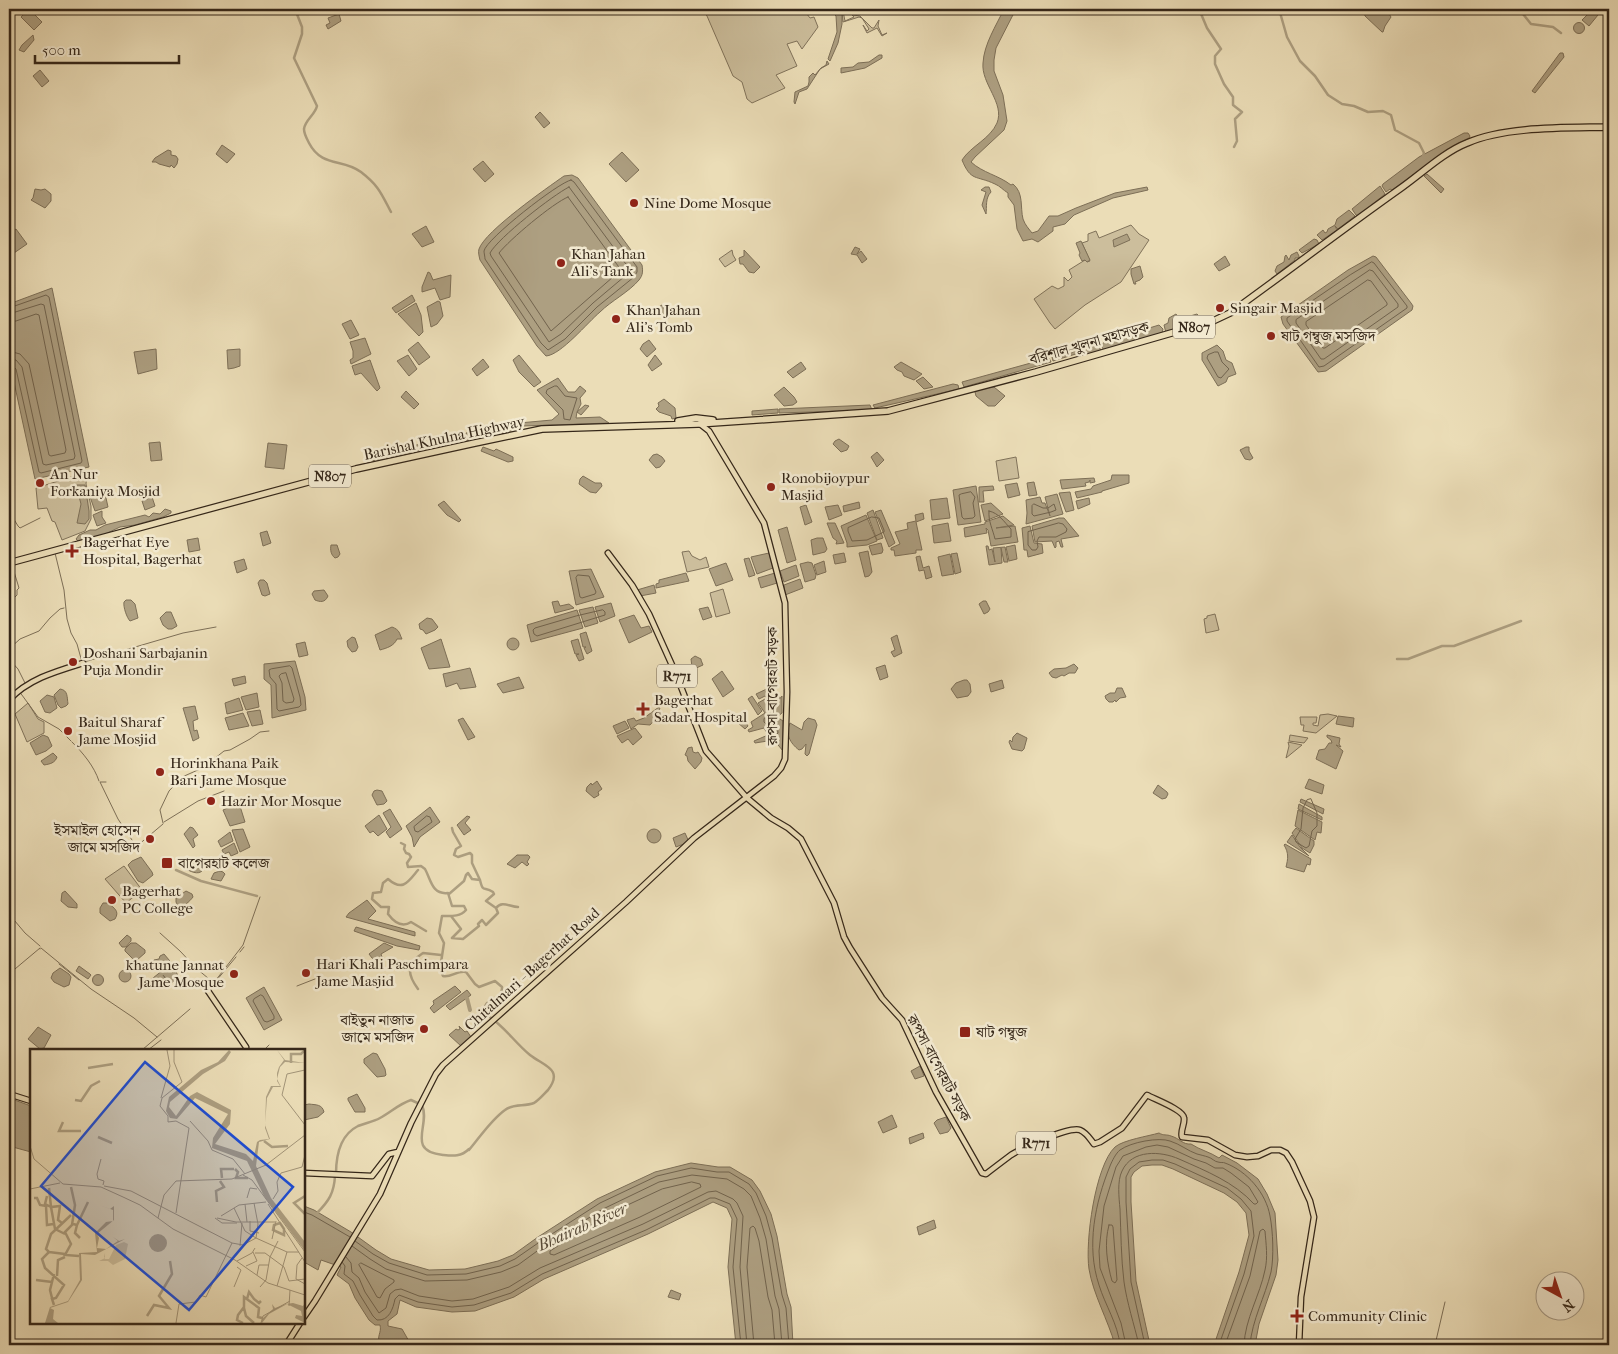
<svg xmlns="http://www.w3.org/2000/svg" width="1618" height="1354" font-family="'IM FELL French Canon','Noto Serif Bengali',serif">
<rect width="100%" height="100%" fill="#ebddb7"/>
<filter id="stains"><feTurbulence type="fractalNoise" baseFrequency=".004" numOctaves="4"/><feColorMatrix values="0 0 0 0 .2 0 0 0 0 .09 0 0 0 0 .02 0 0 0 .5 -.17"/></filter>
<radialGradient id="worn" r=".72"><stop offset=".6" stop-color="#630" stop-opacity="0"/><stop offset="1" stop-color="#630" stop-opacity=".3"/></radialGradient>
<path fill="#ccbe9c" stroke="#80725a" d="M702,9H803L810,18L814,17L818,27L802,49L797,41L787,44L797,66L776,75L785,88L752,103L747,99L742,82L733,76L707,16Z
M849,9H851L853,15L860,16L872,28H874L879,20L878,26L882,35L887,33L882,36L877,28L867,33L863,25L867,31L869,29L862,18L859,17L843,22L842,12L843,11L845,21L854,17L851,14Z
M1131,225L1139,234L1149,240L1121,282L1085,305L1055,329L1050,323L1034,299L1052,286L1058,289L1064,286V277L1068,281L1072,277L1069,270L1085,260L1087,262L1090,261L1082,243L1088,241V234L1096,231L1099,238Z
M732,250L733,255L736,260L725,267L719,259Z
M1016,457L1019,478L999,481L996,461Z
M87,472L86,484L91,506V519L85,531L62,540L55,522L52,521L47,508L38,509L36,488Z
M689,551L692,556L700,560L706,557L709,567L687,572L682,552Z
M723,589L730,613L716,617L710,593Z
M1215,614L1219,630L1206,633L1204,619L1207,618V616Z
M28,703L38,719L44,722V733L27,742L15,714Z
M1328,714L1337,716L1316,733L1303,731L1304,725H1301L1300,717H1317L1316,723H1313V725L1318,726L1320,715Z
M1290,735L1308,738L1304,743L1289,741Z
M1288,742L1302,745L1286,758L1289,746Z
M124,866L142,890L126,903L105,879Z"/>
<path fill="#ad9f81" stroke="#7d6f57" d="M29,9L42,22L34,30L21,17Z
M836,9H842V24L838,43L830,61L828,59L837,32L836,16L833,13Z
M1004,9H1016L996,48L994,60V71L1003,95L1007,121L1004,130L975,157L971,162C983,173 998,175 1011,185L1013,184C1024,193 1020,207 1023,219C1025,225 1029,229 1032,233L1038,231L1049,216H1058L1076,208L1115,193L1147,187L1148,190L1113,198L1074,215L1065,224L1053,227V231L1038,242L1032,239L1023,241L1017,229L1014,205L1008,197V193C1003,190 1000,186 995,184C976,175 971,182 962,160C971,146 990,139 997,123C1005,103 981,84 983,63C984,44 996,26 1004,9Z
M1363,9H1386L1391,17L1385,26L1383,32H1382L1365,16Z
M1591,11L1598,15L1589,26L1582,20Z
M339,14L341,21L328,29L326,25L330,23L328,18Z
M1573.5 28a5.5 5.5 0 1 1 11 0a5.5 5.5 0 1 1-11 0Z
M33,35L34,40L24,52L19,50L22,45Z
M1560,53H1563L1564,57L1535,93L1532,91Z
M879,55H882V58L865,68L841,73V68L853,67L858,63L869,62Z
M827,61L829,64L820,69L807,89L799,92L795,104L794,102L795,92L808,86L809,82V77L813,73L815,75L821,68L826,65Z
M40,70L49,81L42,87L33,76Z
M540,112L550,123L544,128L535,117Z
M1464,133H1468L1470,136L1469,138L1447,150L1392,190L1390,189L1386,192L1382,186L1383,184L1419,157Z
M222,145L235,154L227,163L216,154Z
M168,150L171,151V155L176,156L178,159L177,164L174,168L171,165L170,167L159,164L156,162H152L155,158Z
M622,152L639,170L626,182L609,164Z
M483,161L494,174L485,182L473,169Z
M1427,174L1444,189L1441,193L1424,176Z
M572,175L578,178L642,265C643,271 643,275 639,280C629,292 611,301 600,312C588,322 561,355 546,356L537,346L480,260C479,256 478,252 479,249C485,231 547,188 564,176Z
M1380,186L1385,194L1358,216L1356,215L1352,209Z
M985,187H989L991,192C985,198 987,207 986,214L982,205L986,192L981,190Z
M35,189L41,190L45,189L51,194V201L45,208L31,200L33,198Z
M1349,210L1355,216L1338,229L1335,226L1337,230L1322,240L1317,235L1323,230L1325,233L1327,232L1328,229L1335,225L1337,219Z
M426,226L434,242L422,247L412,234Z
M16,229L27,244L14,253L9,247V233Z
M1127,234L1130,240L1114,247L1113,240Z
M1314,239L1317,240L1319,244L1302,253L1299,250Z
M1081,241L1090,260L1087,262L1085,260L1082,261L1079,255L1080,253L1076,243Z
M855,247L860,249L857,254L861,251L867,259L862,263L857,255L851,254Z
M744,250L760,267L754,273L749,272L743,264H740L739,258L744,256Z
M1297,252L1299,256V258H1295V260L1277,274L1275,271L1277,266L1284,262L1285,256L1286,255L1289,260L1291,255Z
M1225,256L1230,265L1219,271L1214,264Z
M1373,256L1376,257L1411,303L1413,306L1412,310L1326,371L1318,372L1283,324L1281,317L1348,270Z
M1140,266L1143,277L1140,280L1135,282L1136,284H1134L1131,274V269Z
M428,272L430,273L433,280L451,275L450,297L440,300L435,288L422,292V287Z
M52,288L89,467L35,479L9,359V304Z
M412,295L415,301L396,313L392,308Z
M438,301L440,302L443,316L437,324L431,327L427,307Z
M416,303L421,315L423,332L419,336L398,314Z
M662,305L669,318L664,320L655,309Z
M1176,314L1180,319L1197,314L1202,319L1201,322L1166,333L1164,325L1168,323L1169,318Z
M351,320L359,335L350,339L342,324Z
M1159,325L1163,329L1162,333L1104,350L1101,346L1104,342Z
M365,338L371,354L351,364L350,360L353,358V351L350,342Z
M649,340L656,349L647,357L640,349L643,344Z
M418,342L430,357L419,365L408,350Z
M1098,344L1101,351L1087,354L1083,351V349L1093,345Z
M1217,345L1223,351L1226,360L1232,363L1236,374L1228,377L1226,382L1218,386L1202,360V353Z
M156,349L157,369L138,374L134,352Z
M240,349V366L234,368L228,369L227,350Z
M1079,349L1080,351L1079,353L1053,361L1052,357L1062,352L1065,356Z
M408,355L417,369L409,376L397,361Z
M519,355L541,382L534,387L519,372L513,360Z
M655,355L662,364L652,371L648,365Z
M1049,358L1051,362L964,387L962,382Z
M483,359L489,367L477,376L472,369Z
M370,360L380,388L377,391L361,373L355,375L352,366Z
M801,362L806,369L793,378L787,372Z
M901,362L922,374L914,380L904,376L902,372L897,370L894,367Z
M923,377L933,387L924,389L916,381Z
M558,378L568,392H575L580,386L586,391L580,398L581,404L577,412L585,405L589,406L581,415L577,412L576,418L600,417L609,423L523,426L519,423L552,420L559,414L537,390Z
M953,384L958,385L959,389L875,408L873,405Z
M784,387L794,397L797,402L793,405L784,406L774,395Z
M994,387L1005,396L995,406H988L976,396L975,392L982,388Z
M406,391L419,404L414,409L401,397Z
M664,399L675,408L676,418L672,419L671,416L659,412L656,409L659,406L658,403Z
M870,405L872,410L779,413V409Z
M778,409V413L752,415V411Z
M517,423L522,429L494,434L491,427Z
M485,430L487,437L467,442L466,433Z
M462,435L461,441L371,461L368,458L385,452Z
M839,439L849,446L847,450L841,452L833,444L835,441Z
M160,442L162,460L151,461L149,443Z
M268,443L287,445L284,469L265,467Z
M483,447L494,451L496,449L513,457V461L508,462L481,451Z
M1246,447H1249V451L1253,458L1250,460L1245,459L1240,450Z
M877,452L884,460L877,467L871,457Z
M657,454L662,457L665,461L660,467L656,468L649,460L653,455Z
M1112,475H1129V483L1102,491V492L1077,498L1075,492L1091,489L1093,486L1111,480Z
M583,476L595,483H601L602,486L596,493L590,492L579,484L580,479Z
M1094,478L1095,482L1090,483V480L1089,482L1085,483L1086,486L1062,489L1060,480Z
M1034,482L1037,495L1029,496L1027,483Z
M1017,483L1020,495L1008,498L1005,485Z
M76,485H85L89,511V519L85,524L77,523L81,504Z
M976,486L981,522L958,525L953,490Z
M993,486L994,490L983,491L984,502H979V487Z
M104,489L108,507L95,511L89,494Z
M1070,492L1074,510L1066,512L1059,493Z
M1057,494L1063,514L1026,524L1027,513L1026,500L1040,497L1042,503H1045L1050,516L1045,497Z
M152,497L155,506L145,510L142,501Z
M947,498L950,518L932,520L930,500Z
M1089,498L1090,504L1078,509L1076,501Z
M444,501L461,520L459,522L447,515L438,505Z
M859,502L860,508L844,512L843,506Z
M991,503L1003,514L985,521L981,505Z
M806,505L812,522L805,525L800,507Z
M838,505L842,515L829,520L825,507Z
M165,509L171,511V513L163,517L135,525L120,527L101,536L79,542L76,539L79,535L90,530H96L105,525L145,515L149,517L153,513L160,514Z
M873,510L883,538L877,540L867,513Z
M881,510L895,543L889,547L875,512Z
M102,511V517L106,523L97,526L93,515Z
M923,513L924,519L916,522L922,550H916V553L895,556L894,550H891V548L900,544L895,532L908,529L907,523L916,521L915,515Z
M866,515L877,541L867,545L847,547V543L841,526Z
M1003,516L1014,525L996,528L1015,526L1018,542L991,546L988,530L986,528L987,533L965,537L964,528L985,524V522Z
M1059,518H1064L1079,536L1061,539L1063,547H1061L1059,541L1056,542V547L1055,548L1052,541L1035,542L1032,526Z
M827,523H835L844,543L836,544L837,541L833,538Z
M948,523L951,541L934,543L932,526Z
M1030,526L1034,543L1042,544L1043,553L1028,557L1027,550H1024L1022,528Z
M787,527L796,560L787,563L778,530Z
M267,531L271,543L263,546L260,533Z
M198,538L200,550L189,552L187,540Z
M817,538H823L827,549L825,552L813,555L811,540Z
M881,543L883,550L882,553L872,555L869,546Z
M331,545H337L340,554L338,557L335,558C331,555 330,550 331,545Z
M1015,545L1017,559L1009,561L1006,547Z
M988,546L989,550L992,549L995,562L993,548L1005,547L1008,562H1004L1001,548L1002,563L989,565L986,546Z
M868,551L872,572L869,576L865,577L859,553Z
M769,553L773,568L757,574L751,557Z
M844,553L846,562L835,564L833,555Z
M957,553L961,572L955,574L951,554Z
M950,554L954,574L942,576L938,557Z
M920,556L923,568L929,566L932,577L926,579L924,570L919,571L916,557Z
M749,558L755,575L749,577L744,559Z
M244,559L247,569L237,573L234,562Z
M824,561L826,572L817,575L814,565Z
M808,562L812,563L816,575L815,579L805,582L800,564Z
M726,563L733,580L716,586L709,569Z
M796,565L799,576L784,582L780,571Z
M591,569L604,597L576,605L569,571Z
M686,573L689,581L656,588V584L659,583V580Z
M775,573L777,583L761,588L758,578Z
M800,579L803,588L785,595L784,585Z
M260,580H264L267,583L270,594L265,596L262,595L258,583Z
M654,585L656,593L640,596L637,590Z
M324,590L328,596C325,603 320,602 315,600L312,594L314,591Z
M126,600H131L135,604L138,618L130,621C127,618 123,607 124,602Z
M558,601L560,606L569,604L574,608L555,613L552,602Z
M986,601L990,609L988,612L984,614L979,604L983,601Z
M611,603L615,616L600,622L595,607Z
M593,607L598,623L585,627L579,610Z
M708,607L712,617L703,620L699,609Z
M577,610L583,628L531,642L527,625Z
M166,612H171L177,626L172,629H168L163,625L160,618Z
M634,615L641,628L649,626L652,632L629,643L619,620Z
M427,618L432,619L438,627L435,630L426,634L423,630L420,629L419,624Z
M392,627C400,630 399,633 402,639H397C394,646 387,648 380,650L375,635Z
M586,632L592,651L587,654L584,648L586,647H583L580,634Z
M897,635L902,653L894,657L891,652L895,650L891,638Z
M352,637L355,638L358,647L356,651L352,652L348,647L347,641Z
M507 644a6 6 0 1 1 12 0a6 6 0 1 1-12 0Z
M441,639L450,667L429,669L421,648Z
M578,639L584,659L579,661L576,655L579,654H575L571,641Z
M305,642L308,655L299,657L296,644Z
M695,656L701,659V660L703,665L694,669L692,667L691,659Z
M295,661L305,697L306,710L272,718L271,685L264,679V664Z
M1074,664L1078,668L1075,673H1069L1064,676L1062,675L1056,678L1052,677L1049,673L1054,669L1066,668Z
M885,665L888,677L880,680L876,668Z
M470,668L476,687L460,689L457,683L446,687L443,674Z
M722,671L734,689L723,697L712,679Z
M245,676L246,683L234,686L232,679Z
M519,677L524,688L503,693L497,684Z
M964,680H967L970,684L971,692L968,696L957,698L951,689L956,683Z
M1002,680L1004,688L991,692L989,684Z
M771,687L780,697L773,705L765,696L759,699L756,694Z
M1117,688H1122L1126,697L1120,698L1116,702L1115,700L1113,702H1109L1106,699L1105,696L1110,693H1115Z
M60,689C68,690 67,697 68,704L66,706L61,708L58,705L54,695Z
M257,693L259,707L246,710L241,697Z
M47,695L54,697L57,708L50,713L45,712L40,701Z
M752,696L762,711L758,715L748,699Z
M782,696V713L777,717L783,721V751L774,740L755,743L754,741L768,735L764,728L749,732L748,730L753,727L751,722L765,713L758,703L765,699L773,707Z
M239,698L243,710L227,714L225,703Z
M195,706L198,719L193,721L194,731L197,730L199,738L193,741L183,708Z
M659,707L660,709L657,712L659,715L650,725L638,724L631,729L627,720L634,718L636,721L644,718Z
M260,710L263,724L252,726L247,712Z
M243,713L249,726L229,730L225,718Z
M740,714L748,726L745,729L737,722L729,720Z
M1338,716L1354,718L1353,727L1336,724Z
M463,718L475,737L468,740L458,720Z
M808,718L815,720L817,725L809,754L807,756L805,754L806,744L802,749L799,750C790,743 785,734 790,723L802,730L804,722Z
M625,721L629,728L617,734L613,726Z
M635,728L642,737L633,745L628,739L622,743L617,736Z
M1017,733L1027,738L1024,749L1022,751L1012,749L1009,742L1010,740L1012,742L1013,737Z
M43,735L48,737L52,746L46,751L36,755L30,743Z
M1327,735L1340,738L1339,744L1341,747L1336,745L1343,751L1336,769L1316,759L1319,750L1325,749L1329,743H1332L1331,740L1327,737Z
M692,747L693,752L696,753L698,752L702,758L701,762L695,769L688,761L687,756L685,755L688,748Z
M53,753L57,757C55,763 50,764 44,765L41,761Z
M1309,779L1324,785L1322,794L1305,788Z
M597,781L602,789L598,792L599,795L594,798L586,791L587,787L591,783L592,785Z
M1158,785L1167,792L1168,794L1166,798L1162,799L1153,793Z
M377,790L382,791L387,801L384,804L377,805L372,795L374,791Z
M1301,799L1324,809L1323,814L1300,802Z
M239,803L245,822L230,826L223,810Z
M1299,804L1322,817V820L1298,809Z
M430,807L440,822L420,837L414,847L412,837L406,826Z
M390,809L402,829L390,838L386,832L391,827L383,813Z
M1298,810L1322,822L1321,833L1317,832L1315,840L1295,826Z
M379,815L387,829L378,836L373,831L370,833L365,826Z
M467,816L470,817L465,823L471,830L464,835L457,825Z
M190,827L193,828L198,835L193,839L195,846L193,848L184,834Z
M1296,828L1314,841V845L1310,853L1302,848L1292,833Z
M243,829L250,847L240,852L232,830Z
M647 836a7 7 0 1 1 14 0a7 7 0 1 1-14 0Z
M230,832L233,841L221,847L218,841Z
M685,833L689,842L676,847L673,838Z
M1292,835L1300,847L1309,856L1287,842Z
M234,843L238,853L231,856L229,852L224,854L222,850Z
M1285,844L1311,859L1310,865L1307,864L1304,872L1286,867C1288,859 1289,853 1284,845Z
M517,855H528L530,857L527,862L529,864L527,866L522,862L515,868L507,864Z
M141,857L152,872L153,875L143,883L138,881L128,865L132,861Z
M193,859L203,868V870C198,876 190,871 184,868L185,862Z
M220,871L223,872L225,874L221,881L211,879L214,873Z
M65,891L77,904V908L68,907L61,901L62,893Z
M186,891L192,894L193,897C189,902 184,907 178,906L176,902V898Z
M367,900L376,911L368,919L415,932V936L346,917L349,913Z
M103,903H108C114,908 120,911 115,919L110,921L100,913V908Z
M356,927L420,946L419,950L397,946L354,931Z
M127,935L131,938V941L126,947H122L119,943Z
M131,943H136L145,950V953L137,960H134L125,951V949Z
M384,943L393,947L381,954L382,957L375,960L372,958L369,954Z
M164,954L175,967L176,969L174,972H176L179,977L177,980L173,979L174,981L166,987L164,985L168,980L163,975L166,980L159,987L148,982L163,970L168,972L161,961L160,964L152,971L148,968L154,960L159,959L160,956Z
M79,966L90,974L91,975L88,979L76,971Z
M60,968L69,974L71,977L69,985L64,987L54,982L51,978L53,973Z
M119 976a6 6 0 1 1 12 0a6 6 0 1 1-12 0Z
M92.5 980a5.5 5.5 0 1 1 11 0a5.5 5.5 0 1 1-11 0Z
M455,986L461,992L434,1013L430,1008L434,1004L433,1001Z
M264,987L282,1020L264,1030L246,998Z
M467,990L471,995L450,1010L446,1006Z
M459,1026L465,1032L467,1031L471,1037L461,1046L449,1035L456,1029L458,1030L460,1029Z
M38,1027L51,1035L44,1048L40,1049L28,1039Z
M373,1053L377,1054L385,1069L386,1075L385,1076L377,1077L364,1063V1059Z
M920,1066L924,1076L915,1079L911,1071Z
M357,1094L365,1108V1112H355L348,1100V1098Z
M9,1098L31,1106V1152L9,1146Z
M309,1104C316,1105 322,1104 324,1112L318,1117L304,1120V1105Z
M892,1115L897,1127L883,1133L878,1122Z
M946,1117L951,1128L948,1132L940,1134L934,1123L937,1120Z
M923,1133L924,1138L910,1144L909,1138Z
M1159,1133C1164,1136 1166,1134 1171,1136C1179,1138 1183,1145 1191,1144C1200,1150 1210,1152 1219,1158L1222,1155L1237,1163L1258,1179L1267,1194L1275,1213L1278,1260L1276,1275L1259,1324L1255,1345H1214L1239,1272L1249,1235L1246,1213L1237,1202L1224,1193L1173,1169L1162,1165H1152L1142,1166L1134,1172L1131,1177V1202L1136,1281L1150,1345H1115C1108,1320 1093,1294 1089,1269C1085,1242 1095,1166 1115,1147C1123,1140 1149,1136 1159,1133Z
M691,1163L718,1167H730L752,1180L760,1191L771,1214L777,1236L787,1294L791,1307L793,1345H736L728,1267L732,1219L727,1208L713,1202L648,1234L544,1279L514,1297L475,1311L452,1312L416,1307L400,1300L397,1314L388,1321V1326L402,1329L410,1343L409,1345H380C376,1336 382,1333 380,1325H375L369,1320L355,1298L349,1284L337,1275L341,1267L321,1260L318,1270L304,1262V1206L314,1210L351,1232L376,1250L391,1259L429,1270L465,1269L498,1261L513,1255L538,1237L597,1199L655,1172Z
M934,1220L936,1228L919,1235L917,1227Z
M671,1290L681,1294L679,1300L668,1297Z"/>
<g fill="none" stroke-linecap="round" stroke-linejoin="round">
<path stroke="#71634d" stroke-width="1" d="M571,180L574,182L637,267V272L634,277L597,307L565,339L548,350L541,343L485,259C485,257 484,253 484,251C486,239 559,182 571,180Z
M569,187L631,271L593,303L561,334L549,342L491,256L490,253C498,238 553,195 569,187Z
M568,197L621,270L551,331L499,253C509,240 553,203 568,197Z
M1372,262L1374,263L1407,306V308L1324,366L1319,367L1287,321V318L1350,275Z
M1370,270L1373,271L1398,304V307L1324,359H1321L1296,323V320Z
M1368,280L1371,281L1387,303V305L1325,348H1323L1306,325V322Z
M9,308L46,295L49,297L82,461L81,463L41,473L39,472L16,369L13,366L9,365
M9,314L41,304L44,305L75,456L74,459L46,465L43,464L22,367L16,360L9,359
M9,322L16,321L36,314L39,315L66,450L65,453L51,456L49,455L29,364L20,354L9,351
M1215,352H1218L1222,362L1229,369L1221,378L1218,377L1207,358L1208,355Z
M555,386H557L565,396L577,398L570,420L564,419L563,410L546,393L547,390Z
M971,492L975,497L973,503L975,516L973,518L964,519L962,517L959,495L961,494Z
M1034,504L1043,508H1048L1054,504L1056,510L1051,512L1034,516L1032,514V506Z
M989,511C999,513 1004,522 1011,529V537L995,539C993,530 988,521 989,511Z
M872,517L879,518L884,530V532L867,540L852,541L848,531V528Z
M1059,523L1063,524L1067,529L1066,532L1056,537H1039L1037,541L1038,547L1036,550H1032L1028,545V532Z
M578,575L589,576L596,592L595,594L582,598L580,597L576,578Z
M603,610L605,612V615L537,636L534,634L533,630L535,628L576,616Z
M290,666L292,668L300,697L301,705L299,707L279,711L277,709L276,684L270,677L269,670L271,669Z
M286,673L294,699L293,702L286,703L283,701L282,683L279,676L281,674Z
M770,715L777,724L778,733L776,735H773L768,726L764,722V719Z
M1311,799L1317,813V826L1312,831L1309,846L1306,848L1296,842L1295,839L1301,829L1303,808L1307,800Z
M427,816L430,817L432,822L418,832L415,831L414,827Z
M261,995L263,996L274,1016V1019L267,1022L264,1021L253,1001L254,999Z
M692,1182L700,1184L701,1187L640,1217L554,1255L550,1254V1251L606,1215L662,1189Z
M304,1212L312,1215L350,1237
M1109,1225H1112L1113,1227L1117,1280L1115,1283L1112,1281C1107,1263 1104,1243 1109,1225Z
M355,1241L373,1254L389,1263L427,1275L466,1274L500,1266L515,1259L541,1241L600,1203L657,1176L691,1168L717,1172H729L749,1184L756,1193L766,1216L772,1238L782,1295L786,1308L789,1345
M352,1246L370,1259L386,1269L425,1281L467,1280L501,1272L518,1265L544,1246L603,1209L659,1182L692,1175L727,1179L744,1189L751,1196L760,1218L766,1239L775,1296L779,1309L782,1345
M346,1257L351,1263L352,1272L359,1278L365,1292L379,1313L386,1308L390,1294L395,1290L401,1289L419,1296L452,1301L473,1299L509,1287L540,1268L643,1224L708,1192L716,1191L733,1199L737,1203L743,1216L740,1267L747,1345
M342,1262L345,1266L344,1274L353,1281L360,1295L373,1316L377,1320C389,1321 393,1309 395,1299L399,1295L418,1302L452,1307L474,1305L511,1293L542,1274L646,1230L710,1198H715L730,1204L737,1219L733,1267L741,1345
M361,1263L394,1280V1282L385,1289L380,1298L377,1297L359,1265Z
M754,1345L747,1267L750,1228L753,1226L755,1228L759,1241L768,1297L772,1310L775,1345
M1120,1345C1118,1324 1105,1305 1099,1285C1086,1246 1095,1203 1110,1166C1112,1161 1116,1153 1120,1150C1131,1142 1159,1137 1170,1141C1180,1144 1188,1151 1197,1154C1201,1155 1205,1156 1208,1157C1212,1158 1215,1162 1218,1162C1221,1163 1223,1162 1225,1163C1247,1171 1266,1193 1270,1216C1273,1231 1274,1257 1271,1272C1265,1297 1252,1320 1250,1345
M1126,1345L1121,1323L1100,1268L1099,1251L1104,1206L1116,1167L1123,1156L1146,1147L1157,1145L1168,1147L1194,1159L1206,1163L1215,1168H1223L1231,1173L1249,1187L1258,1202L1256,1204H1254C1234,1182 1206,1171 1179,1159C1161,1151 1132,1149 1122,1171C1117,1181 1119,1198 1120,1209C1121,1233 1121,1258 1124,1282C1127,1303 1134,1324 1139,1345
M1145,1345L1131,1282L1126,1202V1177L1130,1169L1139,1162L1152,1160H1163L1175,1164L1227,1188L1241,1199L1251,1211L1254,1236L1244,1274L1219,1345
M1225,1345L1250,1276L1260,1231L1263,1229L1265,1231C1266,1244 1268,1257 1265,1270C1260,1295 1245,1319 1244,1345"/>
<path stroke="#7d6f57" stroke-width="1" d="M9,511L18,526L20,528L40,518
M55,553L64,590L67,619L71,633L77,644L82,662
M9,597H15L17,595V590L19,588L12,565
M9,628L11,634L9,636L14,644
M9,649L20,639L39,631L50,618L60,609L64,608
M9,659L18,669L26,685
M84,662L183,633L216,627
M19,691L38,717L59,729L71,741
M72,742C83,753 94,766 99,781
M106,782H100L118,819L136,846
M164,822L198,801L224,791
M163,823L160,810L169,791L182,777L207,766L214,759L224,751L230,750L250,739L260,732L269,731
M137,846L163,824
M9,850L12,848
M9,914L25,933L40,946
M160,933L180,951L197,969L214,983
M41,948L91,989L134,1018L157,1037
M240,952L244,947
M9,953L11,959
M59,964L79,980
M9,974L40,948V949
M297,986L320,977
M209,989L243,945L260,897
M206,993L236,957
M142,1050L190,1009
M148,1050L161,1040
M264,1050L269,1045
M1435,1345L1445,1302"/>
<path stroke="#ad9f81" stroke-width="2.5" d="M295,9L302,27V34L294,58L317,106C315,115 305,120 304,129C304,134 307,139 309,143C322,168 343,158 361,172C379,186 381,193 391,212
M1199,9L1207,28L1221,49L1215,56V64L1224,84L1233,97V105L1242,112L1235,119L1237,141L1234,147
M1279,9L1287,37L1300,61L1315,76L1328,95L1342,104L1354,106L1368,112L1383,111L1391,115L1395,130L1419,143L1424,153L1423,156
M1519,9L1531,24L1553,27L1561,33
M1397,659H1408L1442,646H1454L1521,621
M452,828L453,832L461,846L456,849L454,855L458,857L470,853L472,855V863L480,880
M401,843L405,845L404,849L406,853L409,854L411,857L407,863L408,867L421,866L425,869C431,880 432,895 448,893L452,906H464L466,910C460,917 451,916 442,916L439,933L444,943L440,969L443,976C451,978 457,970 466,972L475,984L479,987L495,981L502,987C503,1003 481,995 485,1014C502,1023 514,1042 530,1055C544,1066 564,1069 548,1090C544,1094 539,1100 534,1103C524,1107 514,1103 505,1110C491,1120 480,1137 469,1150
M176,870L201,881L257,896
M418,870C408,882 403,892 388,879L383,883L381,892L373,893L372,899L381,907H389L388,914C394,922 402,928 411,922L426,931
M449,894L464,881L466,875L468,873L472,879L480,880C483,893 484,886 493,892L494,894L486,901L496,908C502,900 510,907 518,907
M451,916L461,929L452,938L463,939L479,926L478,924L482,920L486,925L498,913L496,908
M418,989C407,974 406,964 423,953L441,955
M336,1174C336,1156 340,1135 358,1126C365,1123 373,1122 380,1118C391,1112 399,1104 411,1100L422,1105C431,1125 405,1151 443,1155C453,1156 461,1157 469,1149
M317,1213C329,1201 334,1193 335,1176"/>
<path stroke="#ad9f81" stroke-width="4" d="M467,998L470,1010"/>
<defs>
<path id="major" d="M608,553L632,585L649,614L676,674L706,751L747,798L771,818L788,828L801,839L834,903L844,937L850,948L882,998L902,1020L936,1092L982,1173L986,1174C995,1167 1003,1161 1011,1155C1022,1148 1069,1126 1080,1130C1087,1133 1090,1139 1094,1144L1100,1142L1122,1128L1147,1095C1154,1099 1184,1110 1184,1118C1185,1125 1180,1130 1182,1137L1208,1140L1235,1155L1247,1157L1258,1156L1271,1150H1280L1286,1153L1292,1162L1310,1201L1314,1217L1301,1297L1299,1345
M9,700C28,679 57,671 83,663
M208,991L246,1047
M9,1094L31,1101
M304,1173L372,1176L389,1154L398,1152
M304,1317L315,1301L380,1194L411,1123L436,1074L443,1065L626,902L694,838L774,776L781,768L785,759L787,692L785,603L764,523L709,431L700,424
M286,1345L300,1323"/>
<path id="highway" d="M678,421L696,418L713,420
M9,563L356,469L475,443L542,429L698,424L888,411L1036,372L1213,321L1230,313C1287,272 1343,229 1401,188C1421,174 1444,152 1467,143C1505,126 1567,128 1609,127"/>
</defs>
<use href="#major" stroke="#352719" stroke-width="7"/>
<use href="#highway" stroke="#352719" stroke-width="8"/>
<use href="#major" stroke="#ebddb7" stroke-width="4.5"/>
<use href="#highway" stroke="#ebddb7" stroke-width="5.5"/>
</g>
<g fill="#8f2418" stroke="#f2e9d0" stroke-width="2">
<circle cx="634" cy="203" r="5"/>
<circle cx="561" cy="263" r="5"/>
<circle cx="1220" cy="308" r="5"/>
<circle cx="616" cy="319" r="5"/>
<circle cx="1271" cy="336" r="5"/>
<circle cx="40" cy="483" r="5"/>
<circle cx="771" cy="487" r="5"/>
<path d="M69.5 543.5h5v5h5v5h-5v5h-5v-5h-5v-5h5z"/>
<circle cx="73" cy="662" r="5"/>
<path d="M640.5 701.5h5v5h5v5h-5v5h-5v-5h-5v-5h5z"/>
<circle cx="68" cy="731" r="5"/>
<circle cx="160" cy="772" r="5"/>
<circle cx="211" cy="801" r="5"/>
<circle cx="150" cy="839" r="5"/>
<rect x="161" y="857" width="12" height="12" rx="2.5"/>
<circle cx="112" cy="900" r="5"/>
<circle cx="306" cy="973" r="5"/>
<circle cx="234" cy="974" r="5"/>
<circle cx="424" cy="1029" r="5"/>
<rect x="959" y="1026" width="12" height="12" rx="2.5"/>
<path d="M1294.5 1308.5h5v5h5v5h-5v5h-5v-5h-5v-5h5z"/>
</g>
<g text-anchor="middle" stroke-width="5" stroke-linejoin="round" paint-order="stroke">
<g fill="#f2e9d0" stroke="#6e6150" stroke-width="1">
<rect x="1173" y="315.5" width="42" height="23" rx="4"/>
<rect x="309" y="464.5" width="42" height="23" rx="4"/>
<rect x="657" y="664.5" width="40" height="23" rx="4"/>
<rect x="1016" y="1131.5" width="40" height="23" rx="4"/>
</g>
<g font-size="14" font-weight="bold" fill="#352719">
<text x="1194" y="332">N807</text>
<text x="330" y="481">N807</text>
<text x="677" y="681">R771</text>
<text x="1036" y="1148">R771</text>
</g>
<g font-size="15" fill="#352719" stroke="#f2e9d0" text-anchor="start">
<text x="644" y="208">Nine Dome Mosque</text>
<text x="571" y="259">Khan Jahan<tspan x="571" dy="17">Ali's Tank</tspan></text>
<text x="1230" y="313">Singair Masjid</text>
<text x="626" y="315">Khan Jahan<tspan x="626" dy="17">Ali's Tomb</tspan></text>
<text x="1281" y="341">ষাট গম্বুজ মসজিদ</text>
<text x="50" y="479">An Nur<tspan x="50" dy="17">Forkaniya Mosjid</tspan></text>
<text x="781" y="483">Ronobijoypur<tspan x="781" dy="17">Masjid</tspan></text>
<text x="83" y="547">Bagerhat Eye<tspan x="83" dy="17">Hospital, Bagerhat</tspan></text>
<text x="83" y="658">Doshani Sarbajanin<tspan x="83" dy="17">Puja Mondir</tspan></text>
<text x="654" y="705">Bagerhat<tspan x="654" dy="17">Sadar Hospital</tspan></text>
<text x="78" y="727">Baitul Sharaf<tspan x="78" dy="17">Jame Mosjid</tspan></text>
<text x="170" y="768">Horinkhana Paik<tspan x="170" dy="17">Bari Jame Mosque</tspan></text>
<text x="221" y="806">Hazir Mor Mosque</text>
<text x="140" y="835" text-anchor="end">ইসমাইল হোসেন<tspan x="140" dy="17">জামে মসজিদ</tspan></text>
<text x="178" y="868">বাগেরহাট কলেজ</text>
<text x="122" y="896">Bagerhat<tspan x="122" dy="17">PC College</tspan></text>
<text x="316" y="969">Hari Khali Paschimpara<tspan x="316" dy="17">Jame Masjid</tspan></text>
<text x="224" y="970" text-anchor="end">khatune Jannat<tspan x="224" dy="17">Jame Mosque</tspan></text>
<text x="414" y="1025" text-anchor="end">বাইতুন নাজাত<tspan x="414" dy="17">জামে মসজিদ</tspan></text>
<text x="976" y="1037">ষাট গম্বুজ</text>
<text x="1308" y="1321">Community Clinic</text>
</g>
<g font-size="15" fill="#352719" stroke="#f2e9d0">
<text transform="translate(1089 343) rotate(-16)" y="5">বরিশাল-খুলনা মহাসড়ক</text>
<text transform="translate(444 438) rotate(-12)" y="5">Barishal Khulna Highway</text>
<text transform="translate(772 686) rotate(-90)" y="5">রূপসা-বাগেরহাট সড়ক</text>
<text transform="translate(532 969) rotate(-42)" y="5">Chitalmari - Bagerhat Road</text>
<text transform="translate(939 1068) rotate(62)" y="5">রূপসা-বাগেরহাট সড়ক</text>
</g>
<g font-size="16" font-style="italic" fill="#594b38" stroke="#f2e9d0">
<text transform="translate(582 1226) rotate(-24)" y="6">Bhairab River</text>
</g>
</g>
<g transform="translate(30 1049)">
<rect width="275" height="275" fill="#ebddb7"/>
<path d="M94,193L98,195L95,210L83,216L78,212H69L75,209L74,208L75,204V210H79L86,196Z" fill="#ccbe9c"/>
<path d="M199,1L201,3L195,12L173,25L140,53L139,58L146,67L160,47L167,43L201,61L200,75L185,95L216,105L223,112L227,93L230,91L239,90L235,79L236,48L241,37H250L247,32V24L249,18L254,11L247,1L255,11L275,14L255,13L250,18L247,30L251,38H243L237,49L235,76L240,90L229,93L226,117L241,149L275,193V202L234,147L217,112L182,99L183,89L198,65L165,49L147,70L140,69L136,62L139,48L171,21L188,13ZM69,156L80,160L84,157V171L67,185L69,189L67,199L76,200L88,192L83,188L89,192L95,190L65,206L51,205L52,231L38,253L20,259L24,261L23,270L28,274H15L20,258L38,252L50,231L49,204L67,203L65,184L76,173L83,172V161ZM119 194a9 9 0 1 1 18 0a9 9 0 1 1-18 0ZM263,254L273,257L275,254V274L265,269L266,266L272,267L271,262L257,255L239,265L232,274V270L243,260L242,255L245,259L256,255Z" fill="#ad9f81"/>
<path fill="none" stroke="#ad9f81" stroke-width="2.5" d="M261,14V5H271L275,1M58,19L83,15M45,51L51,52L61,37L70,32M33,73L29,82H51M68,88L82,94M234,92L242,98L258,97M205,120L208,123L206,129H218M192,129L191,120H204M41,138L45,156L42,176L35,183L41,195L35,206L49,207M19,139L21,158L30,157L28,171L32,174M17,147L15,155L21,158L25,180L35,185M275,147L264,154L275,165M4,149H7L10,156L16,157L17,176L23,175M187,153L186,142L194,138L190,132M250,174L254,180V186L243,181L244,176ZM43,175L47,176L45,184L50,189M47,176L58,153M19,203L35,205M27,227L28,211L35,208M6,231L22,233M22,249L20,241L24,225M217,250L219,243L224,250L229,254L231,252M24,256L22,250L26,249L34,236L15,219L12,210L19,203L16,200L21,185L41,166M214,259L216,267L224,274M117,267L124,256L139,259L129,247L142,225L140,212M213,274L207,271L208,266L214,258V248L229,259L228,268L232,269"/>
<path fill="none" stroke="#a29478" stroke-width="1" d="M144,1V13L152,33L132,49L130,57L138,67V73L146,72L159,79L146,164M275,21L257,25L252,46L275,76M131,49L140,17L137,1M160,72L178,92L182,101L203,110L215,125M0,97L4,110L33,135L71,138L93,148L110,156L143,180L205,211L238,234L275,246M71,110L67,125L68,130L74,132L73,136M213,126L222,131L275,203M74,137L101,142L202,194L176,248L170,246L166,253L149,255L146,274M0,140L30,134M217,149L220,139L227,140M243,150L248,142L247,133L251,124L272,118L275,106M215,155L217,173M238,155L275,213M204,159L215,182L226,189L228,175L224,154M191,167L209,156L236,153M128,169L134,146L146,132L202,130L236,116L275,86M185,169L192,174H207M187,169L206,173H245M220,172V182L229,184M242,190L246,172M202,194L213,196L226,189L257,203H269M210,197L212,174M225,204H235L254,218L259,232L275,230M272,209L267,216L266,230L275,235M207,212L222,204L225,199M216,217L227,212L223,203M227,226L229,216H239M247,237L257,203M204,238L211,221L207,218M230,238L236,231L240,208L248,192M259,257L260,241M231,274L233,267L260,252"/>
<path fill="#1d4ed8" fill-opacity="0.15" stroke="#1d4ed8" stroke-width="2.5" d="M115,13L263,138L159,261L11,137Z"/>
<rect width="275" height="275" fill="none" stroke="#352719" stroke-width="2.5"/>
</g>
<rect width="1618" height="1354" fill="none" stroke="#ebddb7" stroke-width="30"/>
<rect x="10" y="10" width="1598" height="1334" fill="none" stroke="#352719" stroke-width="2.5"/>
<rect x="15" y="15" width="1588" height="1324" fill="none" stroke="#352719"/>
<g transform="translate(1560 1296) rotate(140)"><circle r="24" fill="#f2e9d0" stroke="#a69b87"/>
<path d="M0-4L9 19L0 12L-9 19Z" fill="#8f2418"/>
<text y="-8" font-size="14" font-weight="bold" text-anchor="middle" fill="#352719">N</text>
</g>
<path d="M35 55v8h144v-8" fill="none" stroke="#352719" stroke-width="2.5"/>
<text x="42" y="55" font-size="15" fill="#352719" stroke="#f2e9d0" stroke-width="4" paint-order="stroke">500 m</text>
<rect width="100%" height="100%" filter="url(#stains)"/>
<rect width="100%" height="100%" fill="url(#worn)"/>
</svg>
